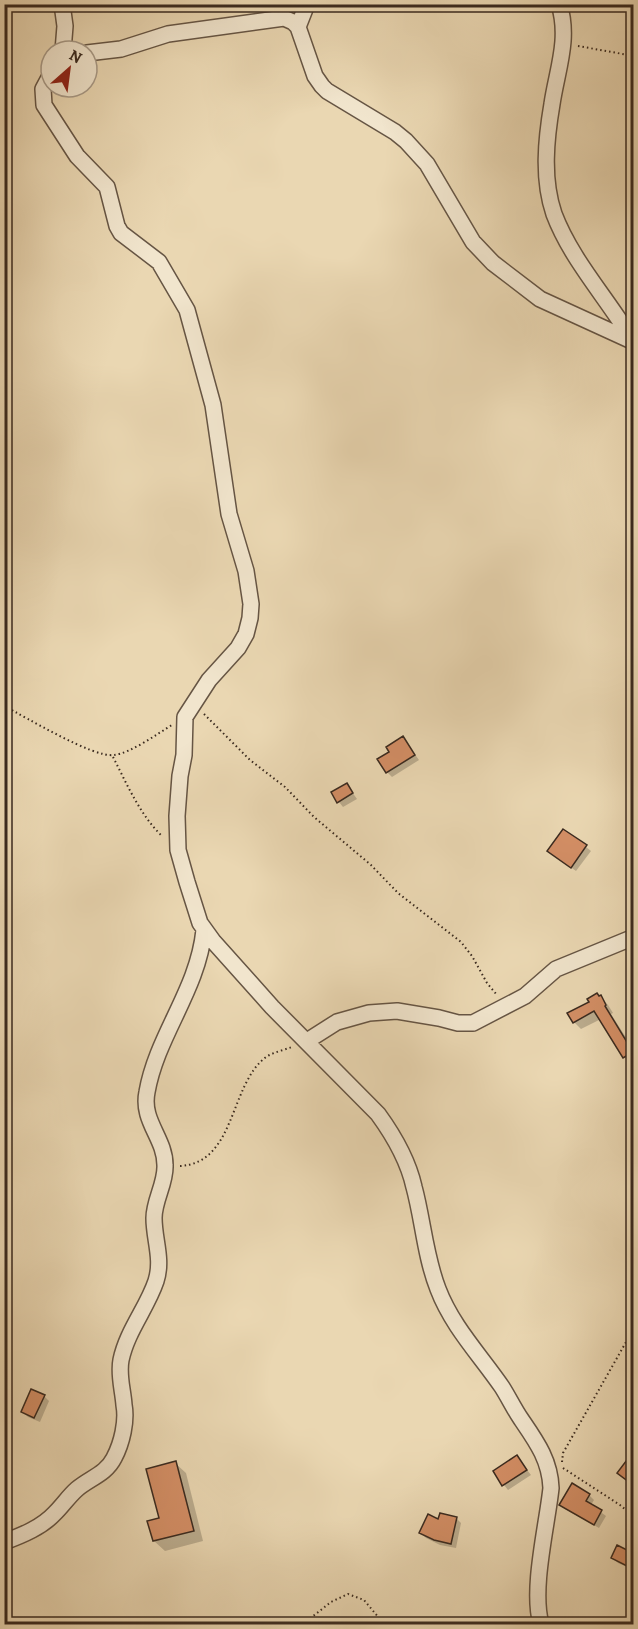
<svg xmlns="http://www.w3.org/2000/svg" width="638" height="1629" font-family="Alegreya,serif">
<rect width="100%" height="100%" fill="#ead7b2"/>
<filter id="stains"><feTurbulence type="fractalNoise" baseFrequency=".00333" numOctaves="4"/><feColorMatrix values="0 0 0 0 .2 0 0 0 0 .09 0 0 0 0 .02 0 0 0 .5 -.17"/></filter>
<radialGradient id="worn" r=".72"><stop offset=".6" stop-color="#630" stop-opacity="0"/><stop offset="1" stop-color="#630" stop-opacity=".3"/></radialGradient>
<path fill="#0003" d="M4,190L10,195L4,206Z
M403,738L419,760L392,777L387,772L391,752Z
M347,785L357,799L343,807L339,802Z
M586,847L591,851L576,871L554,855Z
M601,997L608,1005L613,1013L611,1014L634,1050L632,1065L624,1057L601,1019L581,1029L574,1022Z
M44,1396L49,1401L40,1422L28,1417L23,1412Z
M634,1454V1486L619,1473Z
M517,1457L531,1475L508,1490L504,1485Z
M175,1463L186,1473L203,1541L165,1551L154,1541Z
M589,1495L594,1500L591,1505L606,1516L599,1528L565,1509L561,1505Z
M456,1518L461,1523L456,1548L440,1545L426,1538L421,1533L439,1521Z
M618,1547L634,1555V1570L618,1563L613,1558Z
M613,1617L624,1624H608Z
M355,1619L362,1624H351Z"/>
<path fill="#d38e65" stroke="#3a2a1f" stroke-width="1.5" d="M403,736L415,755L386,773L377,759L389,752L386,747Z
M347,783L353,793L337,803L331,792Z
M563,829L587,845L571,868L547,851Z
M597,993L599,996L601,995L606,1005L605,1006L633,1052L623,1058L594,1011L573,1023L567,1013L589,1002L587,999Z
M31,1389L45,1395L34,1418L21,1412Z
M633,1452V1485L617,1473Z
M517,1455L527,1470L502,1486L493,1471Z
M176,1461L194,1531L153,1541L147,1521L159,1518L146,1469Z
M572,1483L590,1494L586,1501L602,1510L594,1525L559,1505Z
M440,1513L457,1517L451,1544L434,1540L419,1533L428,1514L438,1519Z
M617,1545L633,1553V1569L611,1558Z"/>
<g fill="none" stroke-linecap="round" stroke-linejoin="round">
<defs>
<path id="minor" d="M62,4L65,26L63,51
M307,4L298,27L315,76L322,86L327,91L395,132L406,141L427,164L473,242L493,263L540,299L634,342
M559,4C570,39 557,70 552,104C546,139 542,179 554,214C570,256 600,290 624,327L630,340
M87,53L121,49L168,34L284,18L293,22L298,27
M51,74L43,89L44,105L77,156L107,187L117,226L121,233L159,262L187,310L213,405L229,514L246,571L251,604L250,618L246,634L238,648L209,680L185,717L184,755L180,776L177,816L178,850L187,882L200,923L213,941L272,1007L378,1114C394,1136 408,1160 414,1187C423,1220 425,1256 438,1289C452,1326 480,1355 502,1387C509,1398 514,1409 521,1419C536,1441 550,1460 551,1488C547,1526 531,1589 541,1624
M307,1041L337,1022L369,1013L397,1011L439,1018L458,1023H473L525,996L556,969L634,937
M4,1542C23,1535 42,1527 55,1513C63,1505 69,1496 77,1489C90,1478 106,1474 114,1458C122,1443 127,1421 124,1405C123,1390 118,1375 121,1360C127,1331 147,1308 156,1281C163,1259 154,1240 154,1218C154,1200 166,1183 165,1165C165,1138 141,1121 147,1092C157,1035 198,990 204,930"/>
</defs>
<use href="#minor" stroke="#654" stroke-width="18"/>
<path stroke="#3a2a1f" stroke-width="2" stroke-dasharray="1.5 3" stroke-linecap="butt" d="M578,46L634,56
M4,706C26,717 93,758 114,755C131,753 157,734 172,725
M204,714L250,760L285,787L314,817L371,865L398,893L461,942L472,956L487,983L497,995
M113,757C127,784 140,815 162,836
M180,1166C236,1163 229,1085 266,1057C274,1052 284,1050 292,1047
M562,1462L563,1453L634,1328
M563,1468L620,1505L634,1517
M303,1624L331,1602L348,1594L364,1600L384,1624"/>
<use href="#minor" stroke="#f1e5cd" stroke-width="15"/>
</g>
<rect width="638" height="1629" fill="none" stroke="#ead7b2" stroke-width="24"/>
<rect x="6" y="6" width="626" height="1617" fill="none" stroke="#3a2a1f" stroke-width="3"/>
<rect x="12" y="12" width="614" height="1605" fill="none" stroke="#3a2a1f" stroke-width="1.5"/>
<g transform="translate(69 69) rotate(28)"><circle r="28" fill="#f1e5cd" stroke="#a89a87" stroke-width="1.5"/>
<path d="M0-4.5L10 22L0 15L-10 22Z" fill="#8f2418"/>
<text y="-9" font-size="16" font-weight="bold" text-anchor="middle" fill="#3a2a1f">N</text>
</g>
<rect width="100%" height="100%" filter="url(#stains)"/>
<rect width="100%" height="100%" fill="url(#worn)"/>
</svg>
